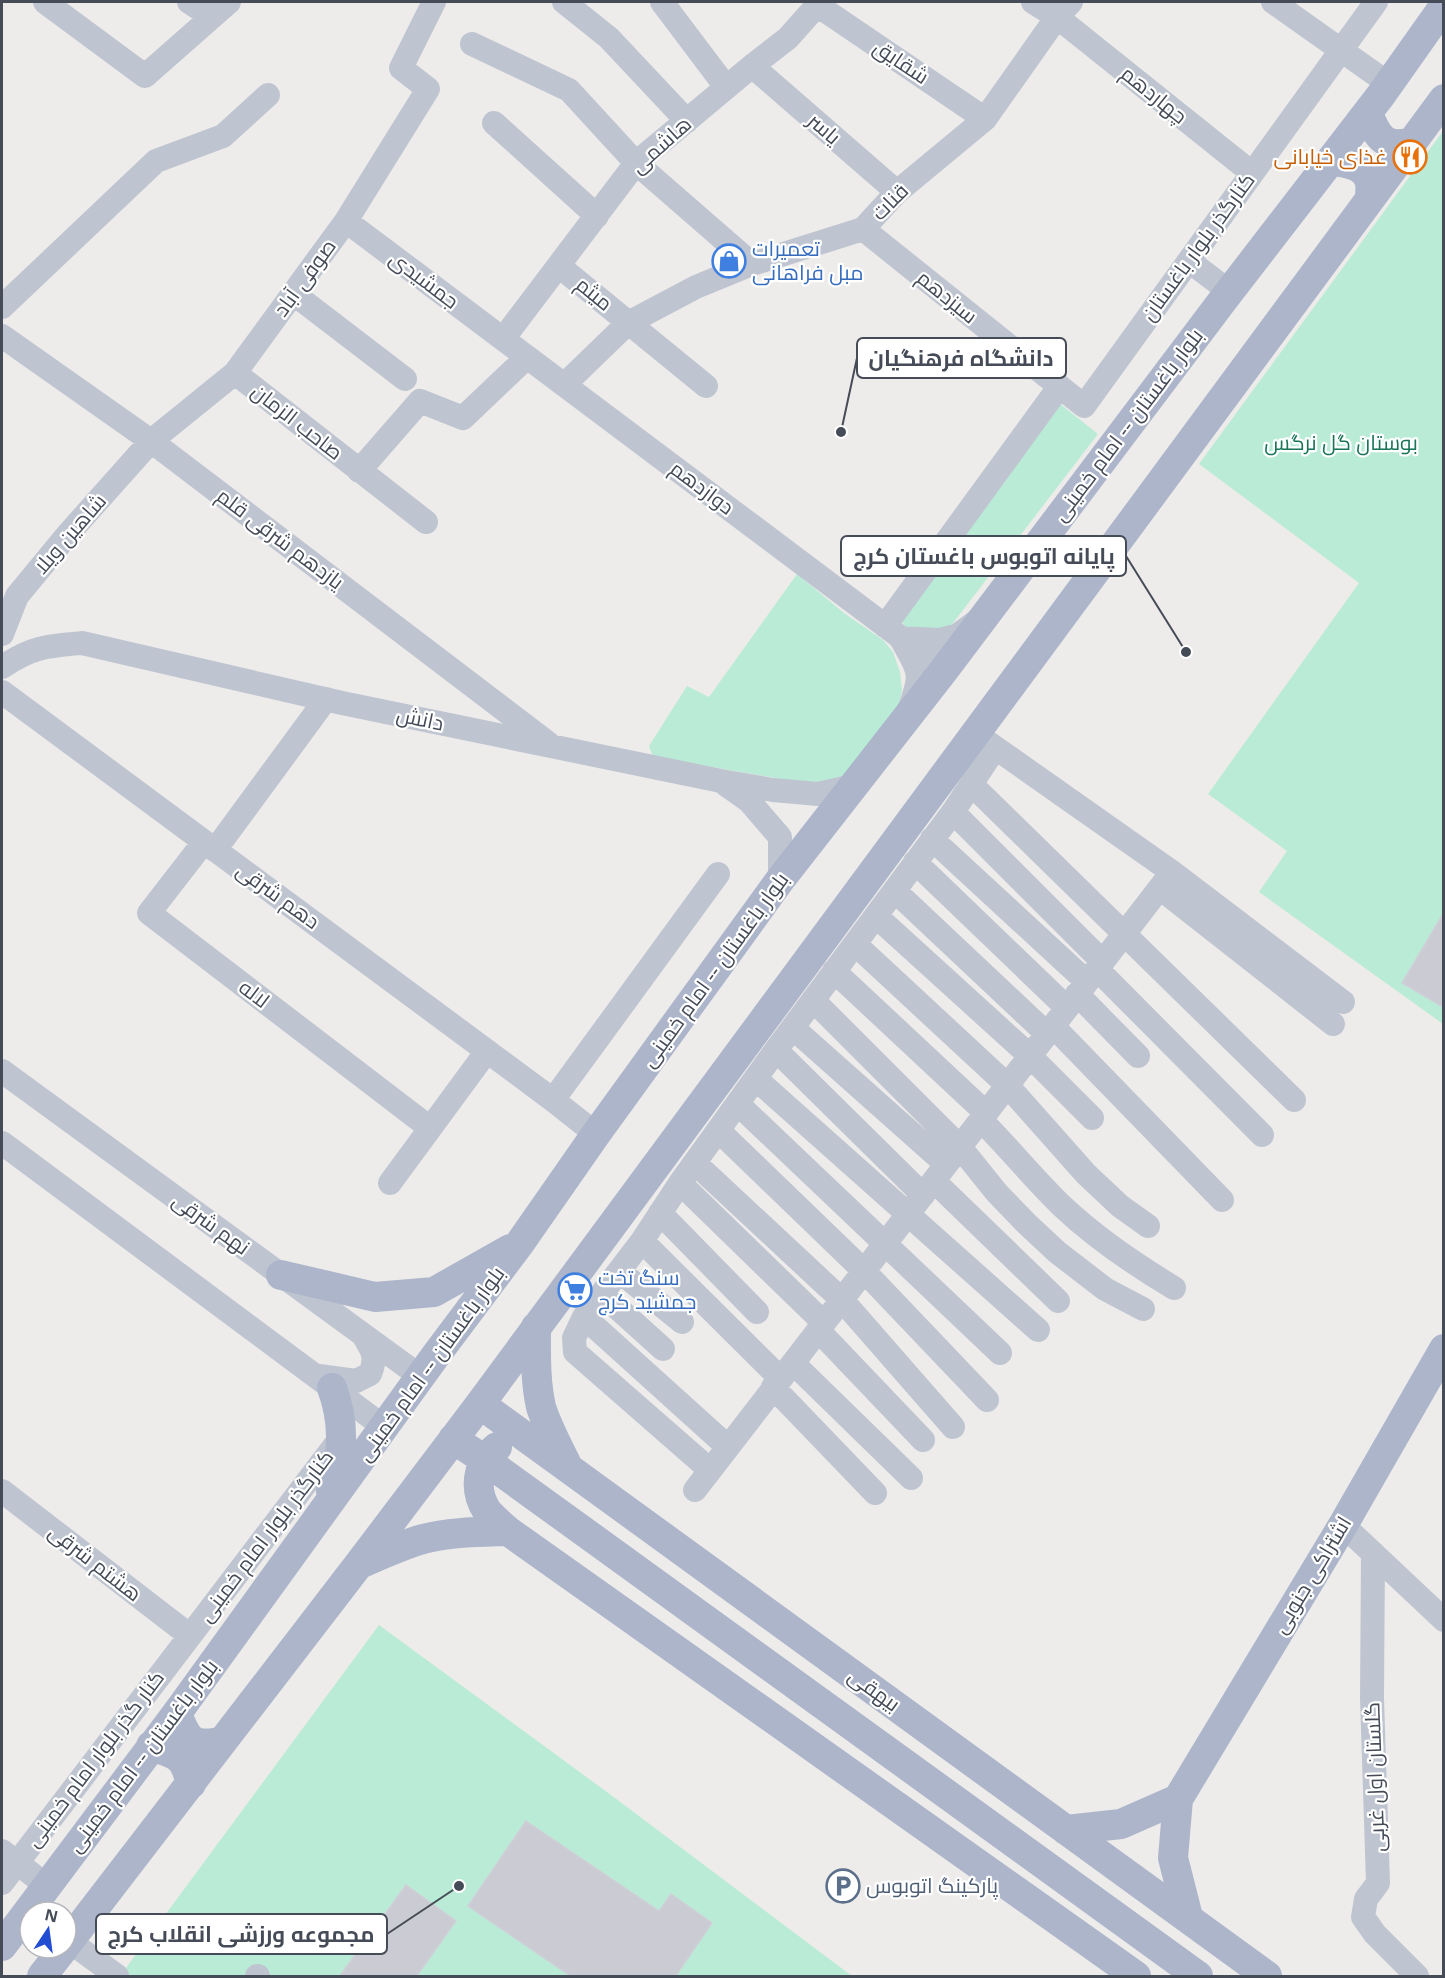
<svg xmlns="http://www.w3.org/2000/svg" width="1445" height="1978" font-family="'Noto Sans',Cairo,sans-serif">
<rect width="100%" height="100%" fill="#eeeceb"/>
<path fill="#baebd6" d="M1443,131V1024L1259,892L1287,851L1208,794L1359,583L1199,464Z
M1059,403L1098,434L940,640L908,630L901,621Z
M797,574L844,613L883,640L893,652L900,672L902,690L897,713L845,776L811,784L653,757L649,746L687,686L709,697Z
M379,1625L611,1795L852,1976H120Z"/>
<path fill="#cbccd3" stroke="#cfd0d7" stroke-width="1.5" d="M1443,914V1007L1402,983Z
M526,1821L659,1911L671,1894L712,1923L675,1977H572L468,1906Z
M406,1885L456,1921L416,1977H339Z"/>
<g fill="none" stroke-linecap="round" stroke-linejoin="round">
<path stroke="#bfc5d0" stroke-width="24" d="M45,2L145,76L229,2
M189,2L212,17
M564,2L609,38L687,121
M662,2L726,87
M1033,2L1057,17L1252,173
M1273,2L1389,84
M817,5L985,119
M472,44L569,90L636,163L752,264
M752,66L897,192
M494,123L597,216
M346,221L944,670
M863,229L1084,406L1376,2
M1189,261L1230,292
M559,266L706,386
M294,294L405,379
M2,307L156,161L223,136L268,95
M2,336L151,441L548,743
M503,339L636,163L752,66L788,38L820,2
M235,373L426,522
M564,385L628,323L696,287L752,264L863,229L897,192L985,119L1057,17L1071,2
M359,471L420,401L463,418L527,357
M885,626L1059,387
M2,634L17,596L69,533L151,441L235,373L346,221L428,89L401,68L434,2
M900,638L940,640L958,635L977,621
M903,642C921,675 922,674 909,710
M2,667C32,647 46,646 82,643L342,703L721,781L773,790L818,794L853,786
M2,692L553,1100
M983,739L1172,872L1343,1002
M725,784L749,801L780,837V880
M972,785L1294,1100
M953,812L1103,962
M932,839L1087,982
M204,842L149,913L430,1128
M215,850L326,699
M915,862L1067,1008
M1160,888L1333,1024
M895,891L1047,1034
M877,917L1030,1056L1092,1118
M855,944L1007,1085L1086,1174L1120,1206L1148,1226
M1097,969L1262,1135
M834,971L986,1113
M1077,994L1138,1056
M813,1000L960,1147L997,1193L1027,1224L1057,1252L1105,1289L1143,1309
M1053,1026L1222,1200
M793,1028L946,1164
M776,1050L923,1195
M2,1071L421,1377
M756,1079L1038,1330
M738,1104L1000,1353
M981,1120C1009,1148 1034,1179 1063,1207C1097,1239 1134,1264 1174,1288
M719,1131L864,1271L987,1400
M596,1134L553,1100L718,874
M2,1143L384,1427
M695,1163L842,1300L953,1427
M934,1181L1058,1301
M390,1183L487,1051
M680,1183L824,1323
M660,1213L757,1312
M642,1241L780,1378
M619,1271L682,1322
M602,1294L663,1349
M584,1317L728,1447
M818,1330L923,1440
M793,1363L911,1478
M319,1376L356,1381L370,1374C377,1357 373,1351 363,1335
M773,1387L875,1493
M710,1470L575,1352L574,1338L584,1317L642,1241L680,1183L776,1050L953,812L995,748
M695,1490L1172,872
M2,1491L189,1635
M1343,1525L1444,1620
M1373,1553L1372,1698L1378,1883L1366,1899L1363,1917L1375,1934L1417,1976
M2,1851L47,1886
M2,1883L342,1436
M69,1941L117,1976
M257,1976H258"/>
<path stroke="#acb5ca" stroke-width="30" d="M1368,113C1377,137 1385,150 1413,142
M1331,161C1345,162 1367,165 1370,183C1371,187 1370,193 1370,198
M281,1275L375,1297L434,1292L510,1249
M536,1327C536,1353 535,1380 541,1407C547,1426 557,1445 566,1463
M480,1404L1267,1976
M453,1439L485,1460L1198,1976
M497,1447C477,1464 473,1489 487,1511C493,1518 501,1525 508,1531L1136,1976
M331,1491C344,1456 345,1423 332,1388
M362,1563C382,1554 402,1545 423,1539C450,1532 479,1532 508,1531
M177,1713C187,1741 193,1748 223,1741
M151,1746C178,1755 184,1755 191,1784
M1066,1830L1121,1824L1178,1799
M1188,1917L1173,1858L1178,1799L1343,1525L1444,1349
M66,1945L359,1564L480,1404L1444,99
M2,1946L177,1713L436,1355L520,1243L596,1134L780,880L944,670L1223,300L1381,95L1444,6
M42,1976L64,1948"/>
</g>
<defs>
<symbol id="restaurant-ring" viewBox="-11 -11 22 22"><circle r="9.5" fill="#fff" stroke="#e8710a" stroke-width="1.5"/><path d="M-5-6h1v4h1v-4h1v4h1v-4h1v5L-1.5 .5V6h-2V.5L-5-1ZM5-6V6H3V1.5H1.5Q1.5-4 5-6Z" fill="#e8710a"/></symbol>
<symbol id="shop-ring" viewBox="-11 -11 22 22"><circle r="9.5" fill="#fff" stroke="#3f7fe0" stroke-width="1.5"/><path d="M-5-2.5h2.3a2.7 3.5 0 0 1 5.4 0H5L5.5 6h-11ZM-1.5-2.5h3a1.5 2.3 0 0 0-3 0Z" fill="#3f7fe0"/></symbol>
<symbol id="supermarket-ring" viewBox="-11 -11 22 22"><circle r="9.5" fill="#fff" stroke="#3f7fe0" stroke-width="1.5"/><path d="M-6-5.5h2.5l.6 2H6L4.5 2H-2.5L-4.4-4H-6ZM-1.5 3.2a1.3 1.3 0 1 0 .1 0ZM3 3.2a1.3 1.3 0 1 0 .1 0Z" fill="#3f7fe0"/></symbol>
<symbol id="parking-ring" viewBox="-11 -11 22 22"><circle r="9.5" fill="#fff" stroke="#5c6f8a" stroke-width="1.5"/><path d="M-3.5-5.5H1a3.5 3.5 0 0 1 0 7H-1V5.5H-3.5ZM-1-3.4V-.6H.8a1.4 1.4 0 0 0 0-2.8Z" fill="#5c6f8a"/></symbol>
</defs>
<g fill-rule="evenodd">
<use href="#restaurant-ring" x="1391" y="138" width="38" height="38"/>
<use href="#shop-ring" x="710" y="242" width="38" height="38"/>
<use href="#supermarket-ring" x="556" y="1271" width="38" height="38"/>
<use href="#parking-ring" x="824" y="1867" width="38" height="38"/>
</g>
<g text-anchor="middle" stroke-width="4.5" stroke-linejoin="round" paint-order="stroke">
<g font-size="21" fill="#454b57" stroke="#fff">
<text transform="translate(901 62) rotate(34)" y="7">شقایق</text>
<text transform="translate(1154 95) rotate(39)" y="7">چهاردهم</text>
<text transform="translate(824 129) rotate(41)" y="7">یاسر</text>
<text transform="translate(661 145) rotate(-42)" y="7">هاشمی</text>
<text transform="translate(890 202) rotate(-45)" y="7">قنات</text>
<text transform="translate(1198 247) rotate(-54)" y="7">کنارگذر بلوار باغستان</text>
<text transform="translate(305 278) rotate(-54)" y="7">صوفی آباد</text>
<text transform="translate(424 280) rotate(37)" y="7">جمشیدی</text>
<text transform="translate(594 294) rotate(39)" y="7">میثم</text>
<text transform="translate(947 297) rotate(39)" y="7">سیزدهم</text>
<text transform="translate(297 422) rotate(38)" y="7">صاحب الزمان</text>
<text transform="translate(1128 425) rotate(-53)" y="7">بلوار باغستان -- امام خمینی</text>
<text transform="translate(702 488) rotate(37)" y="7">دوازدهم</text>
<text transform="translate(70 534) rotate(-49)" y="7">شاهین ویلا</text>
<text transform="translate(280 539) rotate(37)" y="7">یازدهم شرقی قلم</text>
<text transform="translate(420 719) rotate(12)" y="7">دانش</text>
<text transform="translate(278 896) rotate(36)" y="7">دهم شرقی</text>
<text transform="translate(715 970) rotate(-54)" y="7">بلوار باغستان -- امام خمینی</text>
<text transform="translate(254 994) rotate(37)" y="7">لاله</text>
<text transform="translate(211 1224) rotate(36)" y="7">نهم شرقی</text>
<text transform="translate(431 1364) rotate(-54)" y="7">بلوار باغستان -- امام خمینی</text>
<text transform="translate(266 1536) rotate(-53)" y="7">کنارگذر بلوار امام خمینی</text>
<text transform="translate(95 1563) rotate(38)" y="7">هشتم شرقی</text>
<text transform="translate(1312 1575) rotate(-59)" y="7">اشتراکی جنوبی</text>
<text transform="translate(874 1690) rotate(36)" y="7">بیهقی</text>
<text transform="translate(143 1756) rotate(-53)" y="7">بلوار باغستان -- امام خمینی</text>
<text transform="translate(95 1759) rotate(-53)" y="7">کنار گذر بلوار امام خمینی</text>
<text transform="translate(1375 1777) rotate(-92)" y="7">گلستان اول غربی</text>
</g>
<g font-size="21" fill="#c56008" stroke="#fff" text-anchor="end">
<text x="1387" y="164">غذای خیابانی</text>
</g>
<g font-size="21" fill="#366cbe" stroke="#fff" text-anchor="start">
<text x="752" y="256">تعمیرات<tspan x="752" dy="24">مبل فراهانی</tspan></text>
<text x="598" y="1285">سنگ تخت<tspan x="598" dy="24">جمشید کرج</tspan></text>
</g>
<g font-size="21" fill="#1a7458" stroke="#fff">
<text x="1341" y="450">بوستان گل نرگس</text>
</g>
<g font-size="21" fill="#4e5e75" stroke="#fff" text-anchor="start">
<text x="866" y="1893">پارکینگ اتوبوس</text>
</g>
</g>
<path fill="none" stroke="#454b57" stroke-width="2" d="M841 432L857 358M1186 652L1126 556M459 1886L387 1934"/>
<g fill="#454b57" stroke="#fff" stroke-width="2">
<circle cx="841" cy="432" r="6"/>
<circle cx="1186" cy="652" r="6"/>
<circle cx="459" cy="1886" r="6"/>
</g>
<g fill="#fff" stroke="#454b57" stroke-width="2">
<rect x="857" y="338" width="209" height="40" rx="6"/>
<rect x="841" y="536" width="285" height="40" rx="6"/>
<rect x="96" y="1914" width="291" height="40" rx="6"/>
</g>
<g font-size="22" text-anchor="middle" font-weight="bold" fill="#454b57">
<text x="961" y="366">دانشگاه فرهنگیان</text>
<text x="984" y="564">پایانه اتوبوس باغستان کرج</text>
<text x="241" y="1942">مجموعه ورزشی انقلاب کرج</text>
</g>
<rect width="1445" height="1978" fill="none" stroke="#454b57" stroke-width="6"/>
<g transform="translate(48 1930) rotate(13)"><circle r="28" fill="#ffffff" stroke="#b5b7bc" stroke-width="1.5"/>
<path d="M0-4.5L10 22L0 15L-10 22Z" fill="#214dd2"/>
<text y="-9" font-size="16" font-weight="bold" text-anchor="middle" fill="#454b57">N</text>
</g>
</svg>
